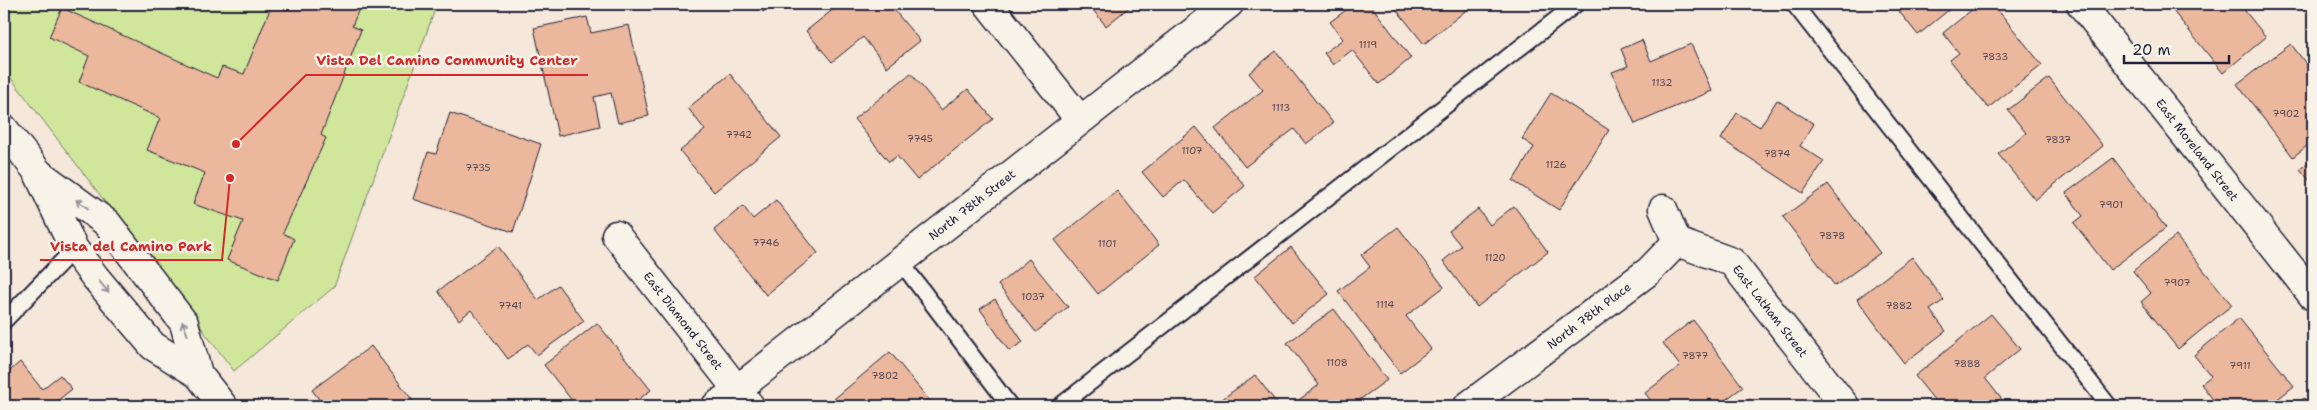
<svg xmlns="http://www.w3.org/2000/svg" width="2317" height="410" font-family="'Shantell Sans',sans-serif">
<rect width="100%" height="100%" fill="#f5e7d9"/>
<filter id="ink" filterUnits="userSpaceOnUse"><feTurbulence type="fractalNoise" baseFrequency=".02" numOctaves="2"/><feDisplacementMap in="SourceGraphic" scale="10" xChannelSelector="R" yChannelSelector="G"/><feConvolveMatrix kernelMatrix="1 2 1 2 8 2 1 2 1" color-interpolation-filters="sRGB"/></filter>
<g filter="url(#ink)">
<path fill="#d0e69b" stroke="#79846b" d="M4,4H437L334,287L234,371L4,69Z"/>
<path fill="#ebb79d" stroke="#22223b" d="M272,4H361L352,26L361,30L321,135L326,138L283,233L294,239L278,280L227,260L243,221L193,204L205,173L147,150L160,118L79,82L89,56L49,37L62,8L217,78L222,67L244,74Z
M756,4H774L763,12Z
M840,4H876L881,9L889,4L920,41L887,67L863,37L832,62L806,31Z
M1088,4H1133L1106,26Z
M1354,4H1370L1411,58L1379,84L1352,50L1333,65L1324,53L1343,39L1330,22Z
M1392,4H1474L1424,44Z
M1893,4H1956L1918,35Z
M1979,4H1993L2042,65L1988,108L1950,60L1959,53L1943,33Z
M2171,4H2253L2245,11L2266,37L2223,73L2169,6Z
M587,17L591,33L629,25L649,116L618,123L611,93L594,97L600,126L558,136L534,28Z
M1642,40L1651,61L1691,44L1712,91L1635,124L1612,72L1628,66L1621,49Z
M2291,44L2313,73V141L2293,157L2237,84Z
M1276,51L1333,123L1306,144L1294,129L1245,167L1215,128L1263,90L1249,73Z
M911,73L941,110L968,89L993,119L917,180L897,156L889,162L854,119Z
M730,74L781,137L714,192L680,151L705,130L688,108Z
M2049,78L2103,146L2035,200L1998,154L2026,133L2008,110Z
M1551,93L1609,130L1559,210L1513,181L1534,147L1522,139Z
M1777,100L1814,124L1800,146L1824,161L1803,193L1721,139L1737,113L1760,127Z
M450,113L541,144L513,232L413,199L428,152L436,154Z
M1196,127L1245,186L1212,213L1184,180L1163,197L1142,172Z
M2113,158L2166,228L2110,270L2074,223L2083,216L2066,193Z
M2313,159V185L2300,169Z
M1828,184L1880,253L1835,286L1783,217Z
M1117,191L1159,245L1098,294L1055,240Z
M776,200L818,253L766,295L714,230L743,206L753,219Z
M1514,206L1548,252L1477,307L1443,261L1461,246L1449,231L1478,209L1490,225Z
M1398,227L1444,287L1406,316L1431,349L1400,373L1338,291L1370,267L1361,255Z
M2176,236L2232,305L2178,349L2141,302L2151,293L2133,271Z
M498,246L538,300L558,285L584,321L537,355L528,344L508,359L471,310L459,320L438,291Z
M1291,247L1329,294L1292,323L1255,276Z
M1912,257L1944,300L1930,310L1946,331L1904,363L1857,299Z
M1029,259L1068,307L1036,332L998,285Z
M995,299L1023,342L1009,351L980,309Z
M1334,309L1387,380L1351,406H1299L1296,402L1319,385L1287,343Z
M1991,314L2020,349L1985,378L2007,406H1939L1915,376Z
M2239,318L2294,386L2269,406H2218L2201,384L2211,376L2194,355Z
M1693,320L1743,387L1717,406L1710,399L1701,406H1655L1645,393L1680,366L1663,343Z
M597,323L651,390L630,406H570L574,403L544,365Z
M371,346L417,406H324L312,390Z
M890,352L934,406H840L834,399Z
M20,362L42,389L60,375L72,389L51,406H4V376Z
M1255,375L1279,406H1226L1221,400Z
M2304,398L2310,406H2294Z
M1750,399L1755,406H1740Z"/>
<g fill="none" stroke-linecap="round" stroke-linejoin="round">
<defs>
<path id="service" d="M1794,4L2109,406
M900,261L1010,406
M4,321L74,249
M1060,406L1576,4"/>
<path id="minor" d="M988,4L1080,120
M2081,4L2313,296
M616,235L750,406
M1677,242L1732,262L1845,406
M716,406L1229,4
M1468,406L1649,271L1677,242L1663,209"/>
<path id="tertiary" d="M4,129L37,171L74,249L95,277L153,346L198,374L223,406
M40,174L107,223L184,323L198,374"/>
</defs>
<use href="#service" stroke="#22223b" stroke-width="19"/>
<use href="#minor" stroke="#22223b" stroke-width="31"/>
<use href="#tertiary" stroke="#22223b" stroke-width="31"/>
<use href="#service" stroke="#f7f3e8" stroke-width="15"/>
<use href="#minor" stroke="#f7f3e8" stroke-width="28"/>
<use href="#tertiary" stroke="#f7f3e8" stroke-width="28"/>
</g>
<defs><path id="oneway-shaft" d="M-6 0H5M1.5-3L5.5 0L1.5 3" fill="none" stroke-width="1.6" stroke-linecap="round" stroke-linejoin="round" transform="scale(1.25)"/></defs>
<g stroke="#97959a">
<use href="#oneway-shaft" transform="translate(82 204) rotate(-144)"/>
<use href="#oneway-shaft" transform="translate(104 287) rotate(51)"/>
<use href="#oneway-shaft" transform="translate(185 328) rotate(-110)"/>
</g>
</g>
<g text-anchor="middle" stroke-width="5" stroke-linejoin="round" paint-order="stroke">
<g font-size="10" fill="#544754">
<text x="1368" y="48">1119</text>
<text x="1995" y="60">7833</text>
<text x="1662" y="86">1132</text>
<text x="1281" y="111">1113</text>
<text x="2286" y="117">7902</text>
<text x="739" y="138">7742</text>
<text x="920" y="142">7745</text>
<text x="2058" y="143">7837</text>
<text x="1192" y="154">1107</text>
<text x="1777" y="157">7874</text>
<text x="1556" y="168">1126</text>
<text x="478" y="171">7735</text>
<text x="2111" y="208">7901</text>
<text x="1832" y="239">7878</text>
<text x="766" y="246">7746</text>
<text x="1107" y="247">1101</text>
<text x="1495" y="261">1120</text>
<text x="2177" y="286">7907</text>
<text x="1033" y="300">1037</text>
<text x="1385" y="308">1114</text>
<text x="510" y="309">7741</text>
<text x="1899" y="309">7882</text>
<text x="1695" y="359">7877</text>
<text x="1337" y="366">1108</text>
<text x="1967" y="367">7888</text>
<text x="2240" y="369">7911</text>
<text x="885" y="379">7802</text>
</g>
<g font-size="12" fill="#22223b" stroke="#f7f3e8">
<text transform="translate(2197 150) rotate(52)" y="4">East Moreland Street</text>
<text transform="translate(972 205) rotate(-38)" y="4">North 78th Street</text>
<text transform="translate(1770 311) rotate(52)" y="4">East Latham Street</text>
<text transform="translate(1589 316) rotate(-37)" y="4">North 78th Place</text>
<text transform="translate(683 321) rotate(52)" y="4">East Diamond Street</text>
</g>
</g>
<path fill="none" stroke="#d62828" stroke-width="2" d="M236 144L306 75H588M230 178L222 260H40"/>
<g fill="#d62828" stroke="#f7f3e8" stroke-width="2">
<circle cx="236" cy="144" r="5"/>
<circle cx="230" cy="178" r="5"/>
</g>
<g font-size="14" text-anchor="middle" font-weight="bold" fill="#d62828" stroke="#f7f3e8" stroke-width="5" stroke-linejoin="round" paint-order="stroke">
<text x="447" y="65">Vista Del Camino Community Center</text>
<text x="131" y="251">Vista del Camino Park</text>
</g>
<rect width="2317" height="410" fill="none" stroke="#f7f3e8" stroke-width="20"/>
<rect x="10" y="10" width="2297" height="390" fill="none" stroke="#22223b" stroke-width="2" filter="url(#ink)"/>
<path d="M2124 55v8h105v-8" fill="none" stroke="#22223b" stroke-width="2.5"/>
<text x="2132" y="55" font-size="15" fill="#22223b" stroke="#f7f3e8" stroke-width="4" paint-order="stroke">20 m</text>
</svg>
